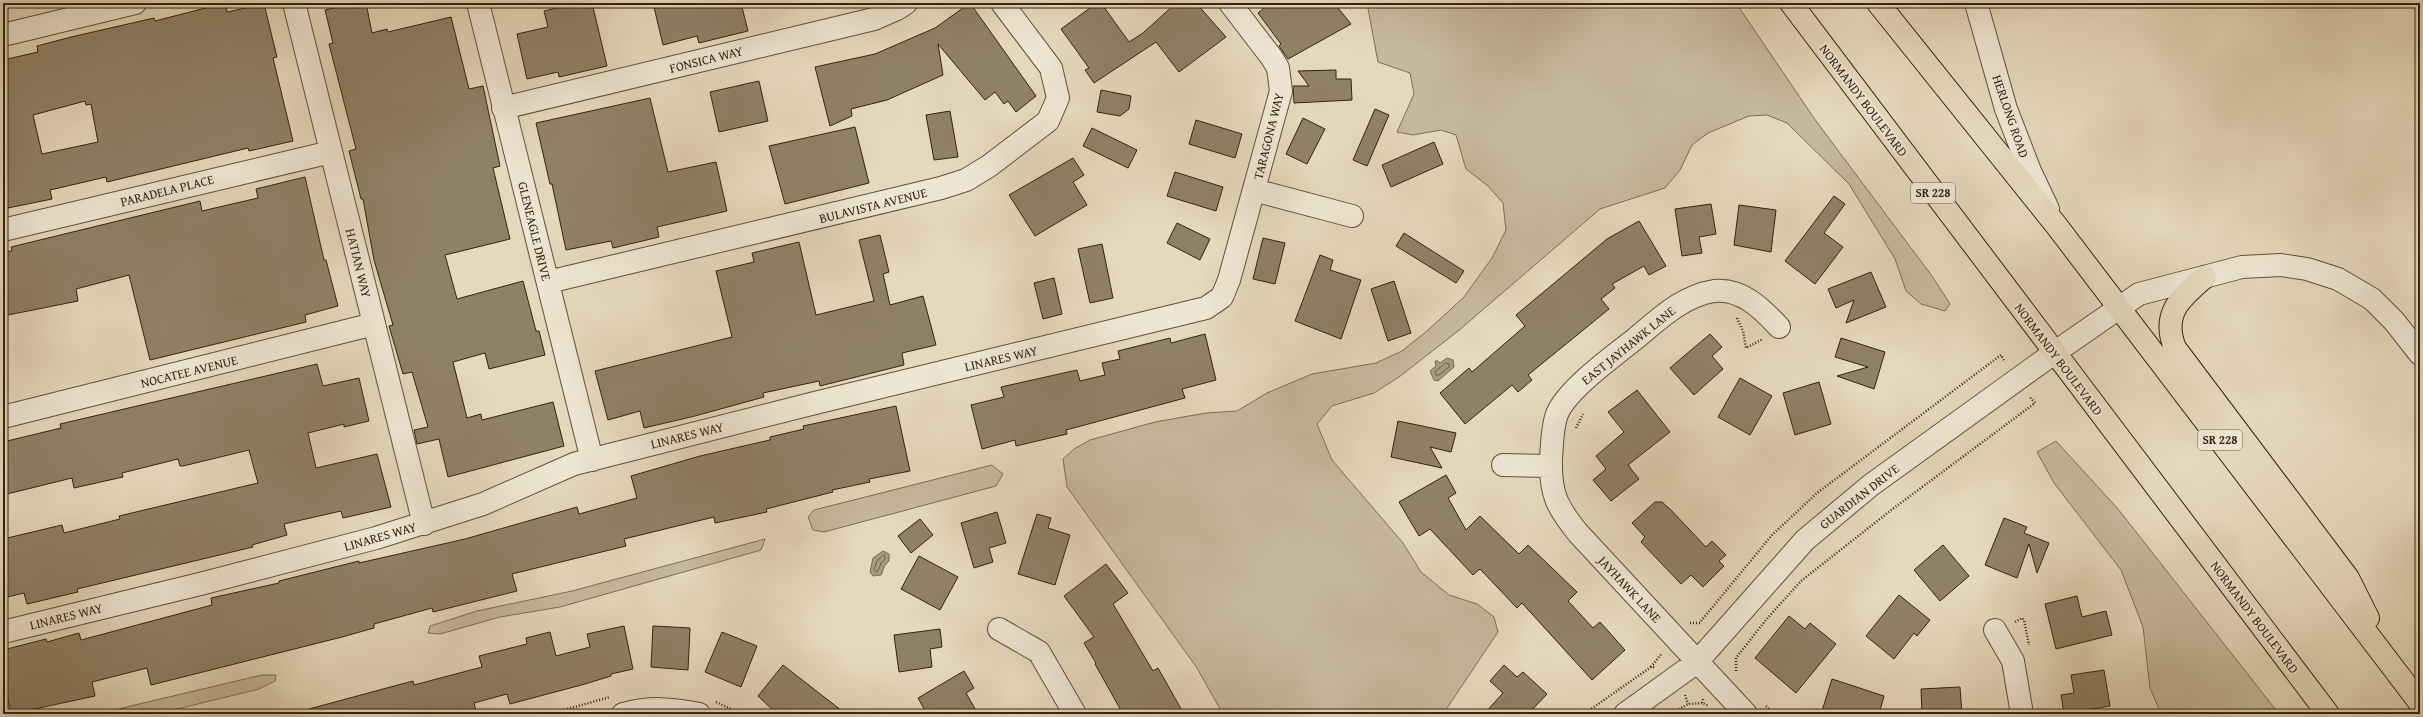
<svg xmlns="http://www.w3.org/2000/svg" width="2423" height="717" font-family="'Gentium Book Plus',serif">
<rect width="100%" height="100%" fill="#e5d8bc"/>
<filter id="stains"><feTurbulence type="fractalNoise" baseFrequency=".005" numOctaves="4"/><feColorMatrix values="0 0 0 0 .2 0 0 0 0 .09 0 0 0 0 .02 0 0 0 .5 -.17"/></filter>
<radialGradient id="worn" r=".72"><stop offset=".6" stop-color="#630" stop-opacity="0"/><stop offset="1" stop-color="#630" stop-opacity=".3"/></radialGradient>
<path fill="#c6b99e" stroke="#7c6e56" d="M1367,3H1736L1816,121L1932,276L1950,304L1945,311L1921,304L1906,291L1895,259L1849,184L1787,123L1767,115L1749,116L1708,133L1692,145L1680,170L1665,188L1600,209L1458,331L1399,377L1374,393L1332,406L1317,424L1332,460L1403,543L1421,572L1449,595L1477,604L1494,617L1498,632L1443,714H1223L1197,668L1067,487L1063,459L1074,449L1090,440L1155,422L1206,413L1237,411L1267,393L1312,374L1376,363L1402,351L1427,331L1464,297L1492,258L1506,230L1503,203L1488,186L1466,169L1456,135L1441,130L1413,135L1397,132L1414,94L1410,73L1378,62Z
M2056,441L2118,509L2279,714H2161L2150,688L2143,627L2121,570L2054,483L2037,452Z
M992,465L1003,474L996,486L824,532L813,530L808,517L814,510Z
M765,539L761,550L560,607L500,617L440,634L428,633L430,626L477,611L572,591Z
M262,675H276L275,681L259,689L157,714H97Z"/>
<path fill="#a89a81" stroke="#786a53" d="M1447,358L1453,360L1454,367L1438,381L1434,380L1430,371L1436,366L1435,361H1438L1440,363Z
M883,551L889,554V561L885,565L881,575L873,576L870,572L873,558Z"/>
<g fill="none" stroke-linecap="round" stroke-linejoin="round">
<path stroke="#6c5e48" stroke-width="1" d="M1446,363L1449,364V367L1439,375H1436L1435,372Z
M884,555L885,559L881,563L878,571L876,572L874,569L877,561Z"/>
</g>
<path fill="#8f8168" stroke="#31230e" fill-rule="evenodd" d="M225,3L227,12L264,4L277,57L273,58L293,141L249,151L248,148L107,182L106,177L50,190L52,199L3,209V60L38,52L37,46L71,37L154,18L155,21ZM85,101L86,105L91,104L98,142L42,154L33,115Z
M356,3H366L372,33L387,29L388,32L451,17L469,89L483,86L500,166L493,168L510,239L445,255L457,299L523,281L536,331H539L545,355L489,369L485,353L453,362L467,418L481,414L482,420L553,402L564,446L448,477L439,439L417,444L414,430L428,427L412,372L403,374L389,326L393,325L374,260L363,199H361L349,151L356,149L329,44L333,43L325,10Z
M577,3H592L607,66L559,77L558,72L527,79L517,34L548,27L544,11Z
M653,3H741L748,31L699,43L697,36L663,45Z
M970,3L1036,96L1016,112L1008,101L1004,104L995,92L985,100L938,44L943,75L887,100L851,109L852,116L830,126L815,67L875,54L935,28Z
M1097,3H1101L1129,42L1143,33L1176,3H1196L1226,37L1179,72L1156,42L1094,83L1085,70L1089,68L1061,29Z
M1270,3H1334L1351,24L1288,59L1279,46L1281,44L1258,13Z
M1336,70V79H1351L1352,100L1294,103L1293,86H1309L1298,71Z
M759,81L768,121L719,132L710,92Z
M1101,90L1131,96L1129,109L1120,116L1097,112Z
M650,98L668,172L716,162L727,211L657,227L659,237L613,248L611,241L566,250L552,184H550L536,123Z
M1375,109L1389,115L1367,166L1353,160Z
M950,111L958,157L934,160L926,115Z
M1303,118L1325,129L1307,164L1286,154Z
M1196,120L1242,134L1235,158L1189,144Z
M855,127L869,183L785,204L769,146Z
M1092,128L1137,150L1128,168L1083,146Z
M1434,142L1443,164L1391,187L1382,165Z
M1073,158L1084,175L1073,182L1087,205L1035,236L1009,195Z
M1175,172L1223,187L1216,211L1167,196Z
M305,177L324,260H326L338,306L305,315L306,322L150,360L129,275L76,289L78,301L3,316V252L12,251L11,247L200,201L202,211L258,198L256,189Z
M1834,196L1845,204L1824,233L1843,247L1815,284L1785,261Z
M1711,204L1716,234L1699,237L1702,253L1682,256L1675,209Z
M1739,205L1776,210L1771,252L1734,245Z
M1639,221L1666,266L1649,275L1644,266L1612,284L1615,288L1601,299L1609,309L1528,375L1532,380L1518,392L1512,385L1465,424L1440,393L1469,368L1472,372L1525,326L1516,315L1607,239Z
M1177,223L1210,239L1200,260L1167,243Z
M1404,233L1464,271L1456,283L1396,246Z
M880,235L889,272L883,274L890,305L923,296L936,345L902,353L904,365L820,386L819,381L763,393L764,397L695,416L644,428L640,411L608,420L595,371L732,337L716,271L754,262L752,253L799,242L816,315L874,301L859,240Z
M1263,238L1285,243L1275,284L1253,279Z
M1102,244L1113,298L1090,303L1078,249Z
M1320,255L1333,260L1330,270L1361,280L1341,339L1295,321Z
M1871,272L1886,307L1846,323L1854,300L1836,308L1828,289Z
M1054,278L1062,314L1043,319L1034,283Z
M1394,281L1411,333L1388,341L1371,289Z
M1205,334L1216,380L1182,389L1185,398L1066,430L1067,434L1016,446L1015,440L982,449L971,405L1004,397L1001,387L1077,370L1080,381L1105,375L1102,363L1120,359L1118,351L1170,338L1171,343Z
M1710,334L1722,347L1712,356L1723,369L1694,395L1670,368Z
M1841,338L1885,352L1874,389L1837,376L1868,367L1835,357Z
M317,364L323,386L359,378L369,421L344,427V424L308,433L316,468L377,454L391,507L343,518L341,511L284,524L287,535L252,545L253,547L77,589L78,592L27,604L24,593L3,598V539L62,525L64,533L120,519L119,516L258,483L249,450L183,466H180L178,459L122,473L123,477L74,488L72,478L3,495V442L61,428L60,424Z
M1740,378L1772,396L1750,435L1718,417Z
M1819,382L1831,424L1795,435L1783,393Z
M1637,390L1670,432L1628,465L1639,479L1611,501L1593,480L1606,469L1596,456L1624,432L1608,412Z
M896,406L910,471L869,479L870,482L832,490L833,492L766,509L767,512L715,523L714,517L624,539L626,546L512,574L517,591L433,612L432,608L374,624V628L342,637L151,685L147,668L92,682L95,696L11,714L3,678V650L46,639L47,642L79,633L81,640L212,605L211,598L279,583V581L359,561V563L465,539L577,507L579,514L637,498L631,476L700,456L770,440V437L804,429L803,426Z
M1398,421L1456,433L1451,452L1430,447L1442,468L1391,457Z
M1446,475L1456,493L1448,498L1466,530L1480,516L1519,554L1528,545L1577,592L1568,601L1593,628L1600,622L1625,650L1592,680L1522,603L1517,608L1480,569L1473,575L1430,529L1419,536L1399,502Z
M1655,502H1662L1670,509L1706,547L1712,541L1726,555L1719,561L1724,566L1703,587L1691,575L1681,584L1641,542L1645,537L1632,523Z
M997,512L1006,543L989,548L993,562L974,568L961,523Z
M1037,514L1051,518L1048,528L1070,535L1055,585L1018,574Z
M2004,518L2027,527L2024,533L2049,543L2037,573L2029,544L2017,578L1985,565Z
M920,519L933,535L911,553L898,536Z
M1943,545L1969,576L1940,601L1914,570Z
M919,556L958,577L940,610L901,589Z
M1106,564L1128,593L1113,604L1153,671L1158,668L1184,714H1123L1095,664L1096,663L1084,643L1094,637L1064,596Z
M1899,595L1930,620L1917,636L1914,633L1894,659L1866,636Z
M2077,596L2082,617L2106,611L2112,635L2056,649L2045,604Z
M1789,616L1805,629L1810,623L1836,644L1796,693L1755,658Z
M624,626L633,669L611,674V676L585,684L510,704L507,694L474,703L476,711L462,714H310L309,709L383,689L413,681L414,685L482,667L479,656L527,644L526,638L550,632L556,656L590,647L587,634Z
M653,626L690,628L688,670L651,667Z
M940,629L942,647L930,649L932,667L899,672L894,635Z
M722,632L757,646L741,687L705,672Z
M783,665L846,714H777L758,696Z
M1504,665L1517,677L1523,672L1547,694L1528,714H1484L1503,693L1490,681Z
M2104,670L2110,706L2064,714L2061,695L2074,693L2071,675Z
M964,671L974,688L966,693L978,714H927L918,698Z
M1832,679L1884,696L1879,714H1821Z
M1960,687L1962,714H1922L1921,689Z"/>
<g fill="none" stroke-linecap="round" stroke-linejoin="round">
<defs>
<path id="minor" d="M294,3L424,524
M478,3L592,460
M1976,3L2006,109L2030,171L2048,209
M3,35L135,3
M503,108L874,19L897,9L906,3
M1254,190L1352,216
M3,230L331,152
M548,282L941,188L966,180L989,166L1048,121L1058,98L1051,68L1002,3
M3,417L374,324
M1503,465L1551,466
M999,629L1039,652L1075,714
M1995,630L2013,661L2022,714
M3,632L200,584L376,538L483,504L574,464L819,402L1206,308L1222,297L1229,280L1281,91L1278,68L1272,58L1230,3
M623,714C649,707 672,708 699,714
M1625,714L1697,662L1805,540L1871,485L2054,353L2139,294L2242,267L2281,265L2307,269L2338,279L2372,299L2394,321L2420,354
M1746,714L1578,533C1557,507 1550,494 1551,459C1552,446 1552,430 1556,417C1563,392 1614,356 1635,339C1658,320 1682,296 1714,291C1742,288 1762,309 1779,327"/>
<path id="major" d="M1791,3L2328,714
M1878,3L2056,225L2420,703
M2205,277C2181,297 2161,314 2175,348L2348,578L2368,618"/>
</defs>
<use href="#minor" stroke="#5e503a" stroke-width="24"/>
<use href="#major" stroke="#31230e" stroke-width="24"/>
<path stroke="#31230e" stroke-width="2.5" stroke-dasharray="1 2" stroke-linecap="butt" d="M1737,318L1743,331L1746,348L1763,339
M1576,428L1583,414
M1701,621L1772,535L1817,493L2001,355L2005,362
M2015,622L2022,618L2024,620L2029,645
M1690,623H1702
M1651,667L1662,653
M1736,671V658L1765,621L1801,581L1890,511L2035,403L2029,396
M1685,695L1688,704
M1703,699L1702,703L1709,706
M716,702L741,714
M1766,706L1774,714
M550,714L610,697
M1584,714L1651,667H1655
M1671,714L1688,704L1702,703"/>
<use href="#minor" stroke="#eee6d3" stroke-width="22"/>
<use href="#major" stroke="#e5d8bc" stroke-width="22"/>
</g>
<g text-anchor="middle" stroke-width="4" stroke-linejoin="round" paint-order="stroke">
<g fill="#eee6d3" stroke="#6a5e49" stroke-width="1">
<rect x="1911" y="183" width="44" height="20" rx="3"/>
<rect x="2198" y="430" width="44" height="20" rx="3"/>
</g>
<g font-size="12" font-weight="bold" fill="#31230e">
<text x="1933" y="197">SR 228</text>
<text x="2220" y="444">SR 228</text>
</g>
<g font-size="13" fill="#31230e" stroke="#eee6d3">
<text transform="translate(706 59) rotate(-14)" y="5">FONSICA WAY</text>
<text transform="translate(1864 100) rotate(53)" y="5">NORMANDY BOULEVARD</text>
<text transform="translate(2011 116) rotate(71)" y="5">HERLONG ROAD</text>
<text transform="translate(1268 136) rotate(-76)" y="5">TARAGONA WAY</text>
<text transform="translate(167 190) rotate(-14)" y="5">PARADELA PLACE</text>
<text transform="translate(873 205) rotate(-14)" y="5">BULAVISTA AVENUE</text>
<text transform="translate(535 231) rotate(76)" y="5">GLENEAGLE DRIVE</text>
<text transform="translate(359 263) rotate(76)" y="5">HATIAN WAY</text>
<text transform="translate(1628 345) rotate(-39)" y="5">EAST JAYHAWK LANE</text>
<text transform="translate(1001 358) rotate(-13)" y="5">LINARES WAY</text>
<text transform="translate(2059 359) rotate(53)" y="5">NORMANDY BOULEVARD</text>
<text transform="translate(189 371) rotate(-14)" y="5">NOCATEE AVENUE</text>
<text transform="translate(687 435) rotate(-14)" y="5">LINARES WAY</text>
<text transform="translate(1859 496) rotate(-38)" y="5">GUARDIAN DRIVE</text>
<text transform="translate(380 536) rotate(-16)" y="5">LINARES WAY</text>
<text transform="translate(1630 589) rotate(47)" y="5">JAYHAWK LANE</text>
<text transform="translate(66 616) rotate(-14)" y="5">LINARES WAY</text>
<text transform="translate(2255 617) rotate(53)" y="5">NORMANDY BOULEVARD</text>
</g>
</g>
<rect width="2423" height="717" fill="none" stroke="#e5d8bc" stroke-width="16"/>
<rect x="4" y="4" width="2415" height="709" fill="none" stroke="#31230e" stroke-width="2"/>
<rect x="8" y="8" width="2407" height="701" fill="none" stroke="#31230e"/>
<rect width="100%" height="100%" filter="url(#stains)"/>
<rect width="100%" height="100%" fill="url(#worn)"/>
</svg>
